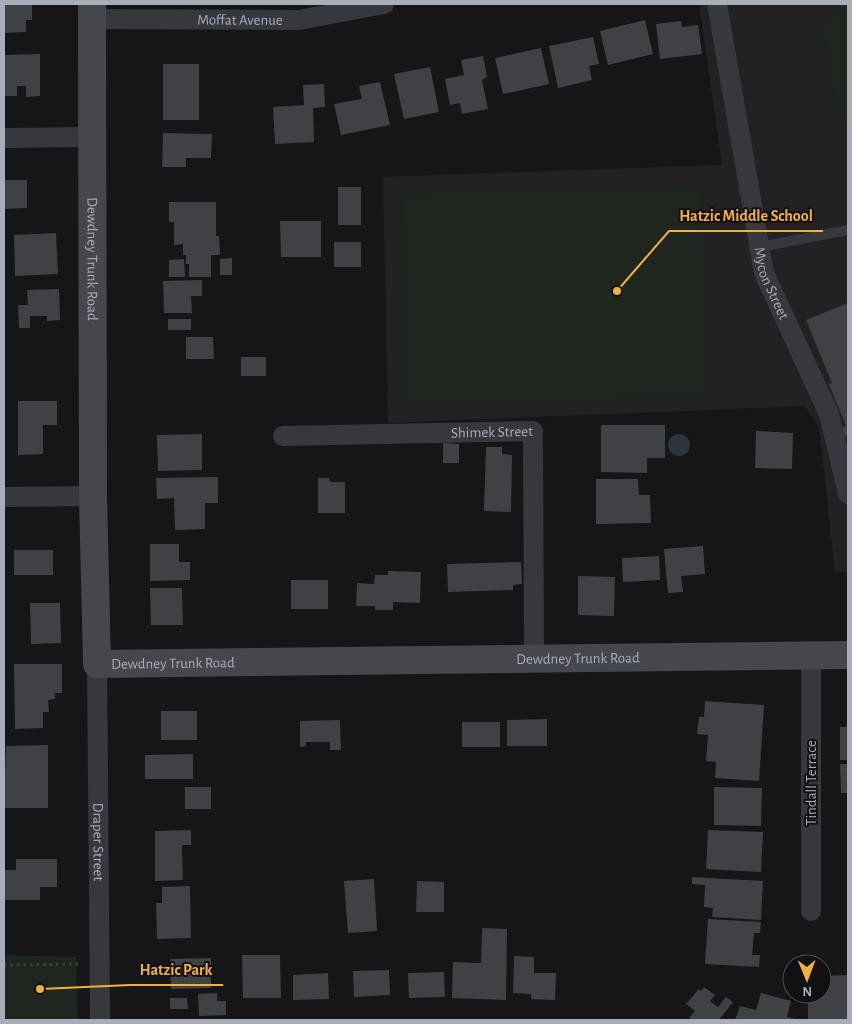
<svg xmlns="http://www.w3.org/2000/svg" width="852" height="1024" font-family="'Alegreya Sans',sans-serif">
<rect width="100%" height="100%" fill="#161618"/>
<path fill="#222225" d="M699,4H848V572H835L819,427L804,406L388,423L383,177L722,165Z"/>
<path fill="#1e261f" d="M842,4H848V122L840,114L825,30Z
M700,187L706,394L411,404L404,196Z
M4,955L76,957L78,1020H4Z"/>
<path fill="#2c353c" d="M668 445a11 11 0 1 1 22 0a11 11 0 1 1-22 0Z"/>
<path fill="#404145" d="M4,4H32V20H26V32L5,33Z
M645,20L653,54L608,65L600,31Z
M681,21L682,27L698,25L702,54L660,59L656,24Z
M593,37L599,64L589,66L592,80L558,88L549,46Z
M541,48L549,84L503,94L495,58Z
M40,54V96L26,97V86H17V96H4V55Z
M483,56L487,77L482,80L488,109L462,114L460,103L450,105L445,79L464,75L461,60Z
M163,64H199V120H163Z
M430,67L439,112L404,119L394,74Z
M380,82L390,125L341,135L334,104L362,99L359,86Z
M324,84L325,107L313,108L314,142L275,144L273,107L304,105L303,85Z
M163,133L212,134L211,158H186V167H162Z
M4,180H27V208L4,209Z
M338,187H361V225H338Z
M169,202H216V236H219L220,255H211V277H189V264H186V255H183V244L174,245V222H169Z
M280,221H321V257H281Z
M56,233L58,274L15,276L14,235Z
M334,242H361V267H334Z
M232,258V275H220V259Z
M184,259L185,277H169V260Z
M202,280V296H191L192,313H164L163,281Z
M59,289L60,320L47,321V316H30V328H19L18,305H28L27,290Z
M848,303V435L842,437L839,429L846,426L829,384L832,383L806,320Z
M168,319H191V330H168Z
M186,337H213L214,359H186Z
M241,357H266V376H241Z
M18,401H57V425H43V454L18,455Z
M601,425H665V458H647V473L601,472Z
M756,431L793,433L792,469L755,468Z
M202,434V470L158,471L157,435Z
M443,443L459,444V463H443Z
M486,447H502V454L512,455L511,512L484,511Z
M218,477V503H205V529L175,530L174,498L157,499L156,478Z
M318,478H329L330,482H345V513H318Z
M596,479H638L639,495H650L651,523L596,524Z
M150,544H179V562H190V580L150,581Z
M703,546L705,574L681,576L683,592L668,593L664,549Z
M14,550H53V575H14Z
M659,556L660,580L623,582L622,558Z
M521,562L522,584L513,585V590L448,592L447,564Z
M388,571L421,572L420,603L393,602V610H375V606H356L357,583L374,584L375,575H388Z
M578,576L615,577L614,616L578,615Z
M291,580H328V609H291Z
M150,588H182L183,625H151Z
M30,603H60L61,643L31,644Z
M14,664H62V693H55V699L48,700L49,712H43V728L15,729Z
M705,701L764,705L759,781L715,778L716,762L706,761L708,735L697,734L699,717H704Z
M161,711H197V740H161Z
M547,719V746H507V720Z
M340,720L341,750H330V742H306V746L300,747V721Z
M462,722H500V747H462Z
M840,727H848V760H840Z
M48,745V808H4L6,746Z
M193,754V779H145V755Z
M840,764H848V793H841Z
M185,787H211V809H185Z
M714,787L762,788L761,826L714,825Z
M191,830V845H182L183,880L155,881V831Z
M708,830L763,832L761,872L706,869Z
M16,859H57V887H40V900H4V870H16Z
M692,877L763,881L761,920L712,917L713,908L704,907L705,885L692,884Z
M374,879L377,931L348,933L344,881Z
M417,881L444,882V912H416Z
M190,886L191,938L157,939L156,903H162V887Z
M708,919L761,922L760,933H754L752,955H760L759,967L705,964Z
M482,928L507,929L506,1000L452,998L453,962L481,963Z
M242,955H280L281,998H243Z
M514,956L534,957V973H556L555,1000L531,999V994L513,993Z
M211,958V988L171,989L170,959Z
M389,970L390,995L354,997L353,971Z
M444,972L445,997L409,998L408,973Z
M328,973L329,999L293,1000V975Z
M848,975V1020H808V994H822V976Z
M704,987L715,995L710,1001L718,1007L726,997L733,1002L719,1020H691L689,1018L695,1011L686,1004L699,989L701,991Z
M217,993V1001H226V1015L199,1016L198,994Z
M761,993L791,1001L787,1017L798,1020H735L740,1006L756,1010Z
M170,998H187L188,1009H170Z"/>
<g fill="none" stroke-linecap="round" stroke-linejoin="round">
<path stroke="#3d3f44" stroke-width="3" stroke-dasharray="2.5 4" stroke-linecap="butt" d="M4,965L81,964"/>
<path stroke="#37383d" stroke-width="10" d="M760,247L848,230"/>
<g stroke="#37383d" stroke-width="20">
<path id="s1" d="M717,4L764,273L829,414L848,494"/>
<path id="s2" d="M92,19L299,20L384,4"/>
<path d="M4,138L92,137"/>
<path id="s3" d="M283,436L533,431L534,659"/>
<path d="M4,497L93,496"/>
<path d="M811,656V911"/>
<path id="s4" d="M97,664L100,1020"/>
</g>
<path stroke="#45474d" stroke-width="28" id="s5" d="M92,4L93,496L97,664L848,655"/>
</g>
<g text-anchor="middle" stroke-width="4" stroke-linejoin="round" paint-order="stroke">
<g font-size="15" fill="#a8adb8" stroke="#111113">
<text dy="5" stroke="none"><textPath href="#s2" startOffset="148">Moffat Avenue</textPath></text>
<text dy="5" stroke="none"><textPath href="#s5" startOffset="255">Dewdney Trunk Road</textPath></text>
<text dy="5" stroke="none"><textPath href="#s1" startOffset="285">Mycon Street</textPath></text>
<text dy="5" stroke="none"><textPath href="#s3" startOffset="209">Shimek Street</textPath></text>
<text dy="5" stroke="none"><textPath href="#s5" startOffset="1141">Dewdney Trunk Road</textPath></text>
<text dy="5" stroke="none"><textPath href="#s5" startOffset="736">Dewdney Trunk Road</textPath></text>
<text transform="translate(811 783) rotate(-90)" y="5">Tindall Terrace</text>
<text dy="5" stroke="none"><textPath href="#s4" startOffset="178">Draper Street</textPath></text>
</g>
</g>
<path fill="none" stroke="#f2b134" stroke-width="2" d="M617 291L669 231H823M40 989L130 985H223"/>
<g fill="#f2b134" stroke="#111113" stroke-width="2">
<circle cx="617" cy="291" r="5"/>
<circle cx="40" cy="989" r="5"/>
</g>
<g font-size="16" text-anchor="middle" font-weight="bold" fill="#f2b134" stroke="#111113" stroke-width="4" stroke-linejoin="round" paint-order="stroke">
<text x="746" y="221">Hatzic Middle School</text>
<text x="176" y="975">Hatzic Park</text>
</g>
<rect width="852" height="1024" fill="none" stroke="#a8adb8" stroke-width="10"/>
<g transform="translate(807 979) rotate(179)"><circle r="24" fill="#111113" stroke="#4d4f55"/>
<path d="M0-4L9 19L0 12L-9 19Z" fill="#f2b134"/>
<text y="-8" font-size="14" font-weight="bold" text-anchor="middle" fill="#a8adb8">N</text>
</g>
</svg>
